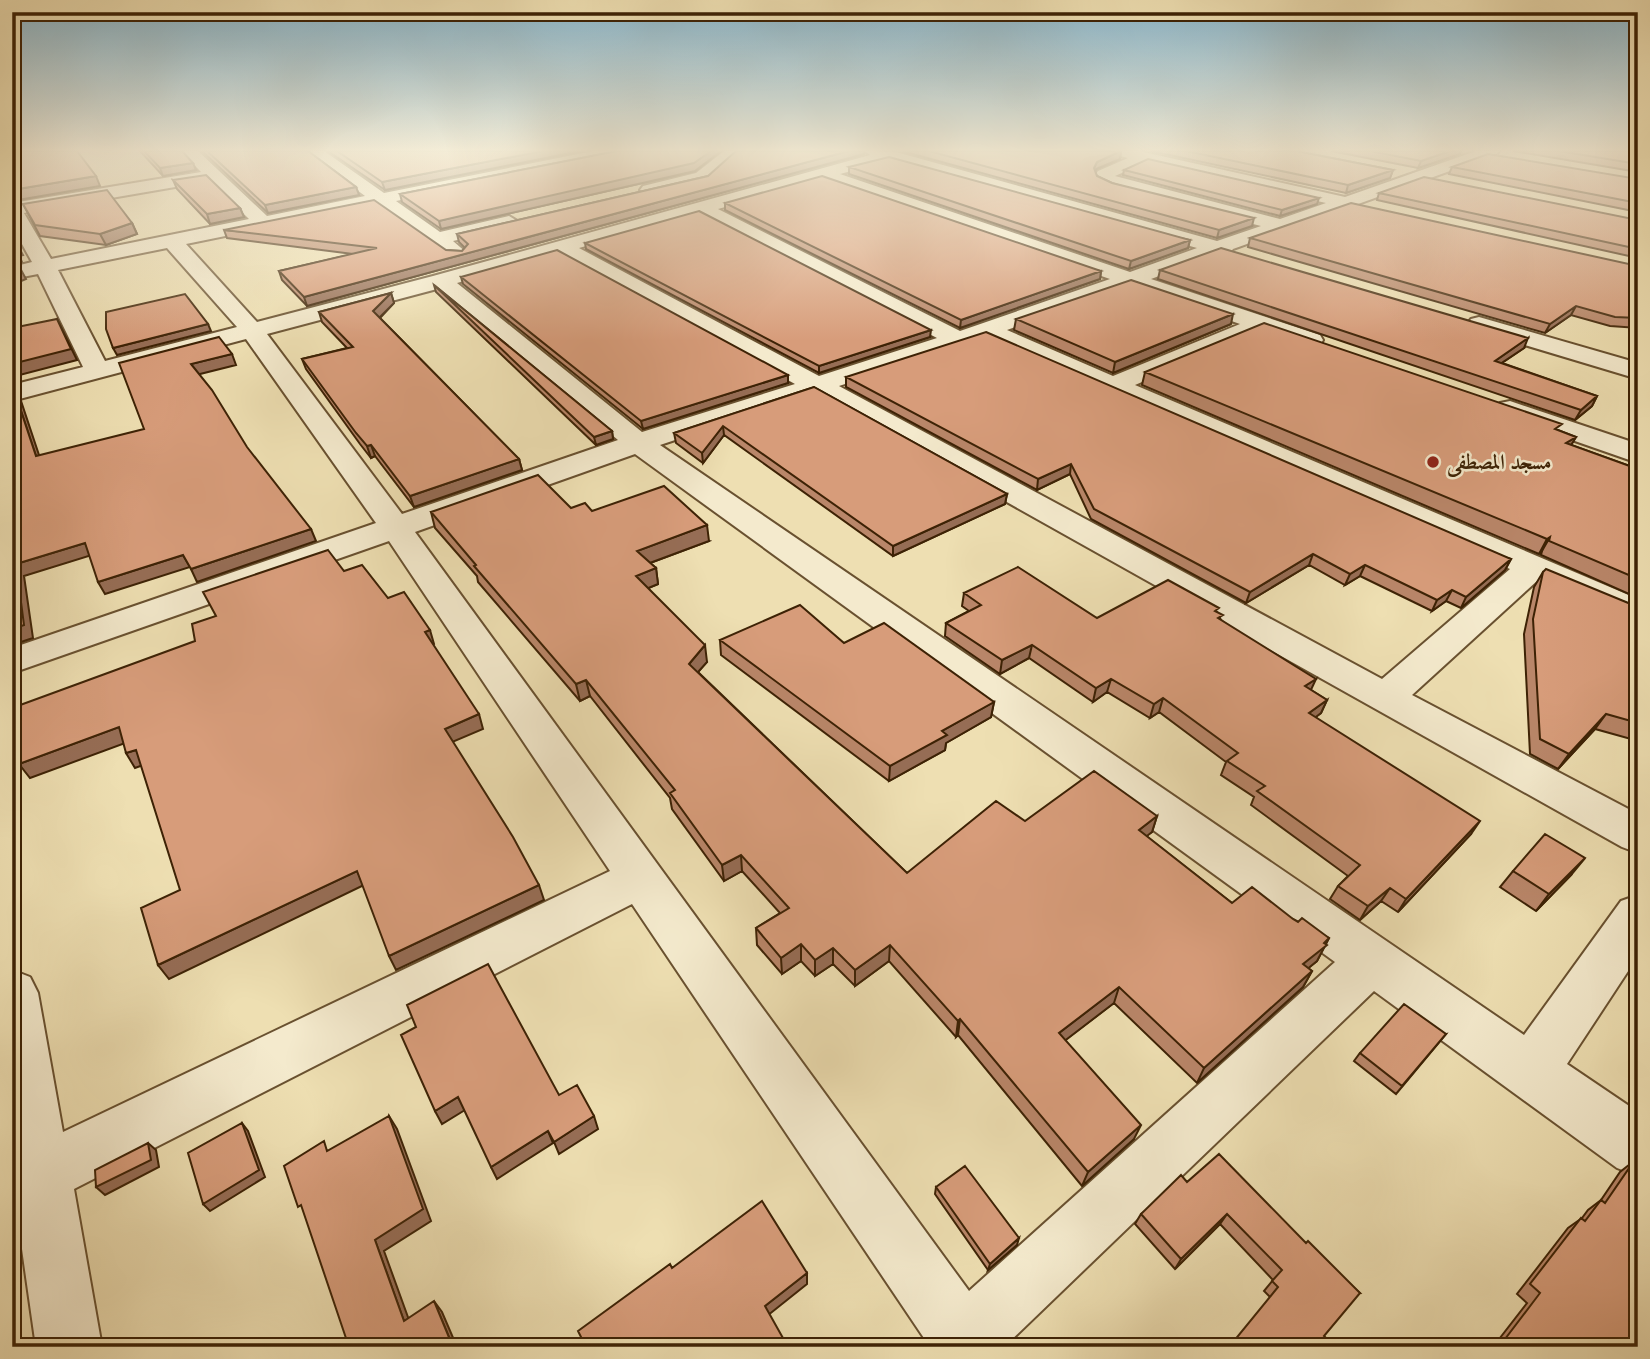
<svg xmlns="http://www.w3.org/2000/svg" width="1650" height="1359" font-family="Cardo,Amiri,serif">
<rect width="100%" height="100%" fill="#eedfb2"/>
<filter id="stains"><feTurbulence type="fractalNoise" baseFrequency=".00286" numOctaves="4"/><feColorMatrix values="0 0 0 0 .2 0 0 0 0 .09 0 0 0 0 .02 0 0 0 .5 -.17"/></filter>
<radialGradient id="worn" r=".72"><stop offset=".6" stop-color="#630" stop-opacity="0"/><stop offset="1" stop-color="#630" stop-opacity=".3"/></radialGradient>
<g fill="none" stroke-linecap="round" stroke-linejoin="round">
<defs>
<path id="minor" d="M181,151H198L267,216L365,196L305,151H324L384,193L593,151H625L617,156L396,201L440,232L509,216L519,222L516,226L453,241L467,253L464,257H450L377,205L186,244L257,322L433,276L870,155L865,151L896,152L1217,241L1261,226L1111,188L1097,181L1095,175L1098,171L1128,158L1112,154L1110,151H1139L1345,197L1476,151H1499L1497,154L1233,249L1230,253L1219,254L1151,279L1320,335L1323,340L1320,345L1311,347L1262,331L1135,385L1638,599V623L1537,581L1412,695L1638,814V853L1622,847L814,394L660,445L1524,1035L1621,901L1638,895V956L1567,1064L1638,1112V1176L1617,1168L1374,991L1004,1347H930L632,904L74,1189L102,1347H36L12,1179V970L30,977L38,993L63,1132L610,871L389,541L12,673V648L376,523L246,339L12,401V385L83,367L38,274L12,279V267L32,262L12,226V203L201,172ZM889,161L1197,248L1130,272L840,174ZM1147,162L1326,203L1280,219L1115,176ZM822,180L1110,279L960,331L718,209ZM210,181L249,219L51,259L24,213ZM700,214L937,338L819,376L579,248ZM167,248L237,327L105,361L58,270ZM559,254L795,384L642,432L457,283ZM1131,286L1240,324L1113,376L1007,330ZM437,289L618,440L402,514L267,334ZM985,338L1510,569L1382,679L839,386ZM635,454L1335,962L969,1291L415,532Z
M724,151H742L708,181L649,195L640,190L643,186L696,173Z
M1479,317L1638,363V379L1471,329L1467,324L1471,319Z
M1510,401L1638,444V463L1500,415L1496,409L1500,403Z"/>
</defs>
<use href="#minor" stroke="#695130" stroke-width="4"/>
<use href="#minor" fill="#f4eacd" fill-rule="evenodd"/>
</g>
<path fill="#b98669" stroke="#3d2205" stroke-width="2" d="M140,151H182L196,170L163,176Z
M202,151H308L356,187L359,195L268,213Z
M328,151H580L385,190Z
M617,151H721L695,171L441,229L402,202L400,194Z
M902,151H1121L1120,159L1096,169L1095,171L1097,176L1112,183L1252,226L1217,238Z
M1151,151H1296L1393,170L1390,178L1346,193Z
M1331,151H1461L1460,154L1418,168Z
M1513,151H1638V172Z
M864,154L307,306L282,280L279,271L353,254L227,238L224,230L446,250L462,251L465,248L459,242L457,234L708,176Z
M849,167L1190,240L1188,248L1129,269L849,174Z
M1452,167L1638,179V212L1449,174Z
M1124,170L1317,204L1280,216L1123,175Z
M173,180L240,208L244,217L210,224L177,189Z
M1379,193L1638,220V258L1377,200Z
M725,203L1101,271L1100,279L960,328L725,210Z
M23,204L132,223L137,234L106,245L40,236Z
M1250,238L1638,266V328L1610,326L1571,315L1545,333L1248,247Z
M585,243L930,337L819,373L586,249Z
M1160,270L1524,348L1502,363L1597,396L1592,406L1575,420L1158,279Z
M461,277L788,383L643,429L463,284Z
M434,285L612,431L613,439L596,445L436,292Z
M391,293L394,303L380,318L519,459L522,470L414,507L375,456L371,458L360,444L306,369L302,359L347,348L322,322L319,312Z
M1016,319L1231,324L1113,373L1014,330Z
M1145,372L1558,430L1576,437L1571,445L1638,469V598L1541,555L1542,551L1539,554L1142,385Z
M846,377L1511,559L1505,570L1461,608L1446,601L1432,611L1360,576L1345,585L1309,565L1246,603L1091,519L1070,474L1037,490L846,387Z
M814,387L1007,494L1005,504L893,556L724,435L703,463L676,443L674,433Z
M571,508L592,511L709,541L650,563L656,568L658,584L648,588L707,662L698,672L907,873L1025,821L1157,816L1152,832L1146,836L1232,903L1293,919L1329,938L1317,961L1308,968L1312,971L1303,987L1197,1083L1114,1003L1065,1040L1134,1139L1082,1186L958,1035L956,1037L889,961L855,986L833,964L815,976L801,961L782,974L757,945L756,928L780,913L742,871L724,881L672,809L670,798L590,696L580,701L478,582L477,576L435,528L431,512Z
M1543,572L1638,607V741L1595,729L1558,769L1530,754L1524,634L1534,587Z
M964,593L1097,618L1217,612L1221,620L1311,690L1327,700L1321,713L1315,717L1471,834L1398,912L1381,901L1360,920L1330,899L1338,886L1348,876L1251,805L1254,797L1221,775L1226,762L1159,712L1150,718L1107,692L1093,702L1029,658L1000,674L945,636L946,623L969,611L962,606Z
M720,640L844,643L994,702L991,717L946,743L945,750L889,781L721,655Z
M1513,871L1571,875L1536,911L1500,887Z
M1446,1034L1396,1094L1354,1061L1360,1053Z
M1634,1161L1638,1347H1493L1527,1303L1517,1294L1568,1228L1582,1218L1588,1210L1601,1200L1620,1172Z
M1187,1182L1306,1243L1360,1293L1270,1297L1264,1291L1273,1280L1220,1224L1175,1269L1135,1224L1141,1214Z
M936,1187L1017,1245L988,1270L935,1194Z"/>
<path fill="#966d55" stroke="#3d2205" stroke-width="2" d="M543,151H580L385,190L382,182Z
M711,151H721L695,171L441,229L439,221Z
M849,151H864V154L307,306L304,297Z
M1121,151L1120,159L1096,169L1093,176L1094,168L1097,162Z
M1450,151H1461L1460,154L1418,168L1421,161Z
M193,163L196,170L163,176L160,168Z
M1393,170L1390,178L1346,193L1348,185Z
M96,176L100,186L12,201V190Z
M356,187L359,195L268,213L265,205Z
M1319,198L1317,204L1280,216L1282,210Z
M240,208L244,217L210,224L207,214Z
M1254,218L1252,226L1217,238L1219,230Z
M132,223L137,234L106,245L100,234Z
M1190,240L1188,248L1129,269L1131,261Z
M17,244L23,255L19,256L22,262L12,265L13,245Z
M20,268L26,279L12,285V271Z
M1101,271L1100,279L960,328L961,320Z
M391,293L394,303L376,321L373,311Z
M1576,306L1571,315L1545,333L1550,324Z
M1233,314L1231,324L1113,373L1115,362Z
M57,319L77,360L12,377V364Z
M208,324L211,331L117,355L113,348Z
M931,330L930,337L819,373V366Z
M1528,338L1524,348L1491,370L1495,361Z
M232,354L236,365L196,375L191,364Z
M788,375V383L643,429L641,421Z
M14,390L21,401L43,467L36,456Z
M1597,396L1592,406L1575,420L1581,410Z
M723,426L724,435L703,463L702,453Z
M612,431L613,439L596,445L594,437Z
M1576,437L1568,450L1566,443Z
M371,445L375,456L371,458L367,446Z
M519,459L522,470L414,507L410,496Z
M1071,464L1070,474L1037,490L1038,479Z
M1007,494L1005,504L893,556V546Z
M707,525L709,541L639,567L637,551Z
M311,529L316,541L197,582L191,569Z
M1550,537L1542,551L1539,554L1547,539Z
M85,543L92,555L24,576L33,638L12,645L16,564Z
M1313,554L1309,565L1246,603L1250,592Z
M183,555L190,567L105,594L98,582Z
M1511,559L1505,570L1461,608L1466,597Z
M1365,565L1360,576L1345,585L1350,574Z
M656,568L658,584L639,592L636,576Z
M1452,590L1446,601L1432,611L1437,600Z
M430,630L434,644L430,646L425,632Z
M705,645L707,662L691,680L689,664Z
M1032,645L1029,658L1000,674L1002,660Z
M1111,679L1107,692L1093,702L1096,688Z
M1316,679L1310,692L1305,686Z
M586,680L590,696L580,701L576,684Z
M1163,698L1159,712L1150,718L1154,704Z
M1327,700L1321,713L1303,727L1309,713Z
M994,702L991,717L946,743L945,750L889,781L890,766L942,731Z
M479,714L483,729L450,743L445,729Z
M1606,714L1595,729L1558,769L1569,754Z
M119,727L128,742L30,778L19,764Z
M136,750L146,764L135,768L126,753Z
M1157,816L1152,832L1133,847L1139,830Z
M1480,821L1471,834L1398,912L1406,899Z
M741,855L742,871L724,881L722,865Z
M1585,858L1571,875L1536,911L1549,894Z
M357,871L364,885L169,979L158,965Z
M539,885L544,900L396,970L389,956Z
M1390,888L1381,901L1360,920L1368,906Z
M1329,938L1317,961L1294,980L1303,964Z
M801,944V961L782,974L781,958Z
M890,945L889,961L855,986V970Z
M833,948V964L815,976V960Z
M1312,971L1303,987L1197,1083L1204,1068Z
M1119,987L1114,1003L1054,1049L1059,1033Z
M960,1019L958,1035L956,1037L958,1021Z
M458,1097L465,1110L442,1124L435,1111Z
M389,1116L397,1129L431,1221L384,1251L413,1331L404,1321L375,1240Z
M594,1116L598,1129L559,1154L554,1142Z
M242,1123L248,1131L265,1177L210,1211L203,1204Z
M1141,1125L1134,1139L1082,1186L1088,1172Z
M548,1131L553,1143L497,1179L491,1167Z
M148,1143L156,1150L159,1167L105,1195L96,1187Z
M1227,1214L1220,1224L1175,1269L1181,1259Z
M1019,1238L1017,1245L988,1270L990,1264Z
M807,1273V1284L767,1316L765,1306Z
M434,1301L442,1312L457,1347H453Z"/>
<path fill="#d79c7a" stroke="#3d2205" stroke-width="2" d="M12,151H77L96,176L12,190Z
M144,151H182L193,163L160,168Z
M207,151H308L356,187L265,205Z
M337,151H543L382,182Z
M617,151H711L694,163L439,221L400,194Z
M736,151H849L304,297L279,271L377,248L224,230L374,200L446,250L462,251L468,244L457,234L708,176Z
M929,151H1121L1097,162L1094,168L1097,176L1112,183L1254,218L1219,230Z
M1186,151H1296L1393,170L1348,185Z
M1370,151H1450L1421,161Z
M1559,151H1638V164Z
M1488,154L1638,179V203L1452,167Z
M889,157L1190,240L1131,261L849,167Z
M1148,159L1319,198L1282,210L1124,170Z
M206,175L240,208L207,214L173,180Z
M822,176L1101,271L961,320L725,203Z
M1424,177L1638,220V249L1379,193Z
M107,190L132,223L100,234L35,225L23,204Z
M1351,203L1638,266V318L1615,317L1576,306L1550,324L1250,238Z
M699,211L931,330L819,366L585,243Z
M12,235L17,244L13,245L16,251L12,252Z
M1221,248L1528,338L1495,361L1597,396L1581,410L1160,270Z
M557,250L788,375L641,421L461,277Z
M1131,280L1233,314L1115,362L1016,319Z
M434,285L612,431L594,437Z
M391,293L373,311L519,459L410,496L371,445L367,446L356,433L302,359L353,347L319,312Z
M185,294L208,324L113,348L106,329V312Z
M57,319L71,349L12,364V328Z
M1264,323L1562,424L1555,429L1576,437L1566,443L1638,469V579L1549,541L1550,537L1547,539L1145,372Z
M986,332L1511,559L1466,597L1452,590L1437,600L1365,565L1350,574L1313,554L1250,592L1094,509L1071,464L1038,479L846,377Z
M219,337L232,354L191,364L212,390L247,447L311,529L191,569L183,555L98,582L85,543L16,564L24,625L12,629V391L14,390L36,456L144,429L119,363Z
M814,387L1007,494L893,546L723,426L702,453L674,433Z
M538,475L571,508L585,503L592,511L664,486L707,525L637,551L656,568L636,576L705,645L689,664L907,873L996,801L1025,821L1094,771L1157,816L1139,830L1232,903L1252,887L1293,919L1298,922L1302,918L1329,938L1324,943L1327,945L1303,964L1312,971L1204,1068L1119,987L1059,1033L1141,1125L1088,1172L960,1019L958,1021L890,945L855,970L833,948L815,960L801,944L781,958L756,928L789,908L741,855L722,865L670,793L675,790L586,680L576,684L474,566L476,565L431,512Z
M328,550L344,571L362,565L388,598L404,592L430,630L425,632L479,714L445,729L513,837L539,885L389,956L357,871L158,965L141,908L180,890L136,750L126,753L119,727L19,764L12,727V708L195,641L192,624L216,616L203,592Z
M1018,567L1097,618L1168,580L1219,608L1215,611L1223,615L1218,618L1316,679L1305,686L1327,700L1309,713L1480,821L1406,899L1390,888L1368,906L1338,886L1360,865L1257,791L1265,786L1227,761L1238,753L1163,698L1154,704L1111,679L1096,688L1032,645L1002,660L946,623L981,605L964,593Z
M1546,569L1638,607V723L1606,714L1569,754L1540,739L1533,619L1543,572Z
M800,605L844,643L884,623L994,702L942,731L947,735L890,766L720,640Z
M1545,834L1585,858L1549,894L1513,871Z
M488,964L559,1095L577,1085L594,1116L554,1142L548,1131L491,1167L458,1097L435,1111L401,1035L416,1027L407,1005Z
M1404,1004L1446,1034L1402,1086L1360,1053Z
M389,1116L423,1209L375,1240L404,1321L434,1301L453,1347H349L301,1205L298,1207L284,1166L324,1141L327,1151Z
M242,1123L259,1170L203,1204L188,1153Z
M148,1143L151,1160L96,1187L95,1170Z
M1219,1154L1306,1243L1308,1241L1360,1293L1324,1336L1335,1347H1229L1278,1287L1272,1281L1282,1270L1227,1214L1181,1259L1141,1214L1181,1175L1187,1182Z
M1634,1161L1638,1162V1347H1499L1540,1293L1530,1284L1581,1218L1585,1221L1601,1200L1605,1203Z
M965,1166L1019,1238L990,1264L936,1187Z
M762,1201L807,1273L765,1306L788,1347H586L578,1331L670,1264L672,1268Z"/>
<linearGradient id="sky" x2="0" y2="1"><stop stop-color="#88b8d0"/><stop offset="0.44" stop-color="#f7f1dc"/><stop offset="1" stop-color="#f7f1dc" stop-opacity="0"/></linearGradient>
<rect width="1650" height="341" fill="url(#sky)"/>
<circle fill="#8f2418" stroke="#f4eacd" stroke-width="2.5" cx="1433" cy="462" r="7"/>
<g text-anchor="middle" stroke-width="5" stroke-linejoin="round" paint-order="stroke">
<g font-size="21" font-weight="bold" fill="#3d2205" stroke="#f4eacd" text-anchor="start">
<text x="1447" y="469">مسجد المصطفى</text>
</g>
</g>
<rect width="1650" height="1359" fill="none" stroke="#eedfb2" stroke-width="42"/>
<rect x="14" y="14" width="1622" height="1331" fill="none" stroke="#3d2205" stroke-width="3.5"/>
<rect x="21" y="21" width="1608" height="1317" fill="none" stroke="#3d2205" stroke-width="2"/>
<rect width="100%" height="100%" filter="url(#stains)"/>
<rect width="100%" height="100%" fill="url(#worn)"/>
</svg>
